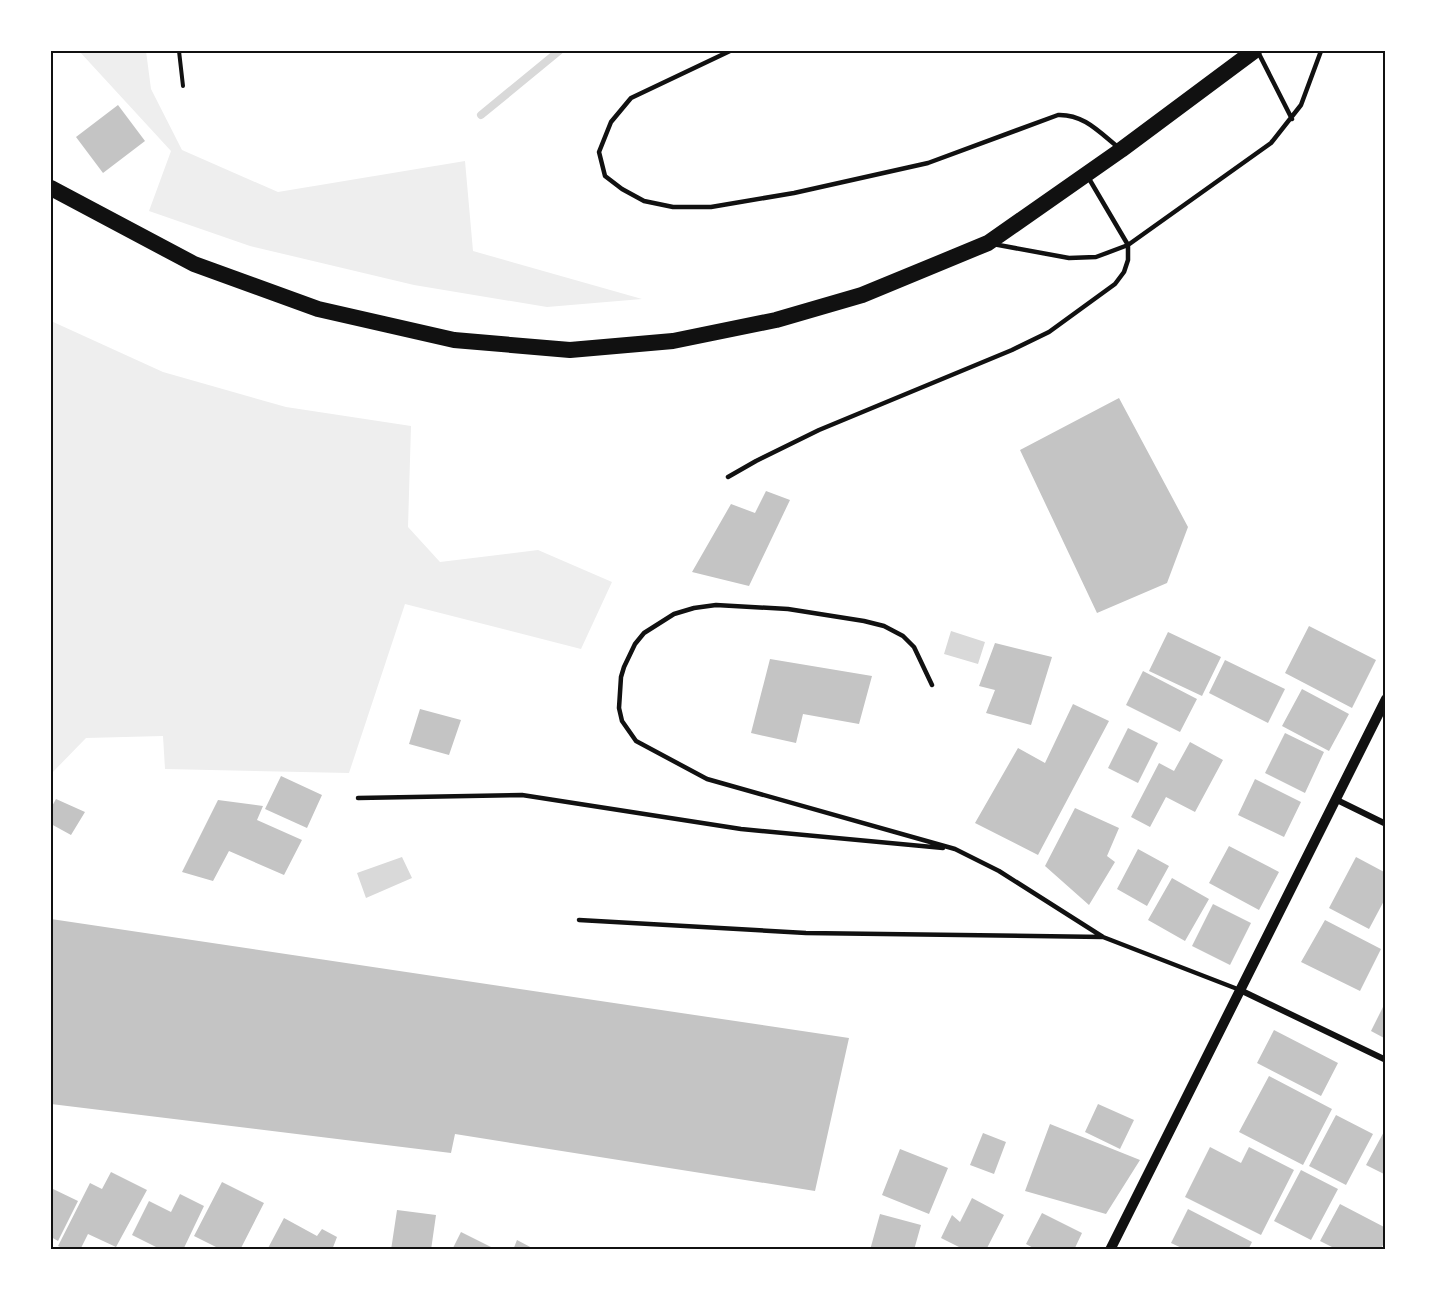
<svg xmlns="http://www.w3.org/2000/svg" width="1437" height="1301" font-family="Literata,serif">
<rect width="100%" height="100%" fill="#fff"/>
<path fill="#eee" d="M79,51H146L151,89L182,150L278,192L465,161L473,251L642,299L547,307L414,285L250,246L149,211L171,151Z
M51,321L163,372L286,407L411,426L408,527L440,562L538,550L612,582L581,649L405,604L349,773L165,769L163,736L86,738L51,774Z"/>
<path fill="#d9d9d9" d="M951,631L985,642L978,664L944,654Z
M402,857L412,878L366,898L357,873Z"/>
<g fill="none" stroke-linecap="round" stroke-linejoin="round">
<path stroke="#d9d9d9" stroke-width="8" d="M481,115L559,51"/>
</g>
<path fill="#c4c4c4" d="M118,105L145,141L103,173L76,137Z
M1119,398L1188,527L1167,583L1097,613L1020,450Z
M766,491L790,500L749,586L692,572L731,504L755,513Z
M1309,626L1376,660L1352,708L1285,673Z
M1168,632L1221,657L1202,696L1149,671Z
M995,643L1052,657L1031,725L986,713L995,690L979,686Z
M770,659L872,676L859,724L803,714L796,743L751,733Z
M1225,660L1285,689L1268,723L1209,693Z
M1143,671L1197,699L1180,732L1126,705Z
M1302,689L1349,714L1329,751L1282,726Z
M1073,704L1109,721L1038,855L975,823L1018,748L1045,763Z
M420,709L461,720L449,755L409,744Z
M1128,728L1158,743L1138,783L1108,768Z
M1285,733L1324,752L1305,793L1265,773Z
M1190,742L1223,760L1195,812L1166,797L1150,827L1131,817L1159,763L1174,771Z
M281,776L322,795L307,828L265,809Z
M1255,779L1301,802L1284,837L1238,815Z
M56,799L85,812L71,835L51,824V808Z
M218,800L263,806L257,820L302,840L284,875L229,851L213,881L182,872Z
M1075,808L1119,828L1107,856L1115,862L1089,905L1045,866Z
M1229,846L1279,872L1259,910L1209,883Z
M1138,849L1169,866L1147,906L1117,889Z
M1356,857L1386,873V897L1369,929L1329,908Z
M1172,878L1209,899L1185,941L1148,920Z
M1213,904L1251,923L1230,965L1192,946Z
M51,919L849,1038L815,1191L455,1134L451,1153L51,1104Z
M1325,920L1381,949L1360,991L1301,962Z
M1386,1001V1039L1371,1031Z
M1274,1030L1338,1063L1321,1096L1257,1063Z
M1269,1076L1332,1109L1303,1165L1239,1132Z
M1098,1104L1134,1120L1120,1149L1085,1132Z
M1336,1115L1373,1134L1346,1185L1309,1166Z
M1050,1124L1140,1160L1106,1214L1025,1191Z
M1386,1128V1175L1366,1165Z
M983,1133L1006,1142L994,1174L970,1165Z
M1210,1147L1241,1163L1249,1147L1294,1170L1261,1235L1185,1197Z
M900,1149L948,1168L929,1214L882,1195Z
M1301,1170L1338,1189L1311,1240L1274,1221Z
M111,1172L147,1190L116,1247L88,1234L80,1250H67L58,1246L90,1183L102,1189Z
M222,1182L264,1203L240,1250H222L194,1236Z
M51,1188L78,1201L58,1241L51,1237Z
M180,1194L204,1206L183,1250H162L132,1235L149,1201L171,1212Z
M972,1198L1004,1215L986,1250H965L941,1238L952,1215L960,1222Z
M1340,1204L1386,1228V1240L1380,1250H1338L1320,1241Z
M1188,1209L1252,1242L1248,1250H1186L1171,1243Z
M397,1210L436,1215L431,1250H391Z
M1042,1213L1082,1233L1074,1250H1037L1026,1244Z
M880,1214L921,1225L914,1250H870Z
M284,1218L317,1236L322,1229L337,1237L332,1250L318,1247L316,1250H267Z
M461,1232L497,1250H452Z
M517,1240L536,1250H513Z"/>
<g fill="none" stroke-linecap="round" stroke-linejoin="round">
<path stroke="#111" stroke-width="4" d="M179,51L183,86"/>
<path stroke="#111" stroke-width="4.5" d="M730,51L631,98L611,122L599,152L605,176L622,189L644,201L673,207H711L794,193L928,163L1058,115C1084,114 1100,133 1119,148
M1258,52L1292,119
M993,244L1069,258L1096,257L1128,245L1271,143L1301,105L1321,51
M728,477L756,461L819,430L1012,350L1049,332L1115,284L1124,272L1128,260V245L1088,177
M932,685L914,647L903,636L884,626L864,621L788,609L716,605L694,608L674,614L644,633L635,644L624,667L621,677L619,708L622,721L636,741L707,779L955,849L999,871L1103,937
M358,798L522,795L741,829L943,848
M579,920L806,933L1103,937L1240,990"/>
<path stroke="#111" stroke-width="6" d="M1335,799L1386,824
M1240,990L1386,1060"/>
<path stroke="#111" stroke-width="10" d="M1110,1250L1386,699"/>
<path stroke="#111" stroke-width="16" d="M51,188L194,264L318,309L454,340L570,350L673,341L776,320L862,295L988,243L1121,150L1254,51"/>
</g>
<rect width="1437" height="1301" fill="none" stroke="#ffffff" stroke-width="105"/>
<rect x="52" y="52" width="1332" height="1196" fill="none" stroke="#111" stroke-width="2"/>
</svg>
